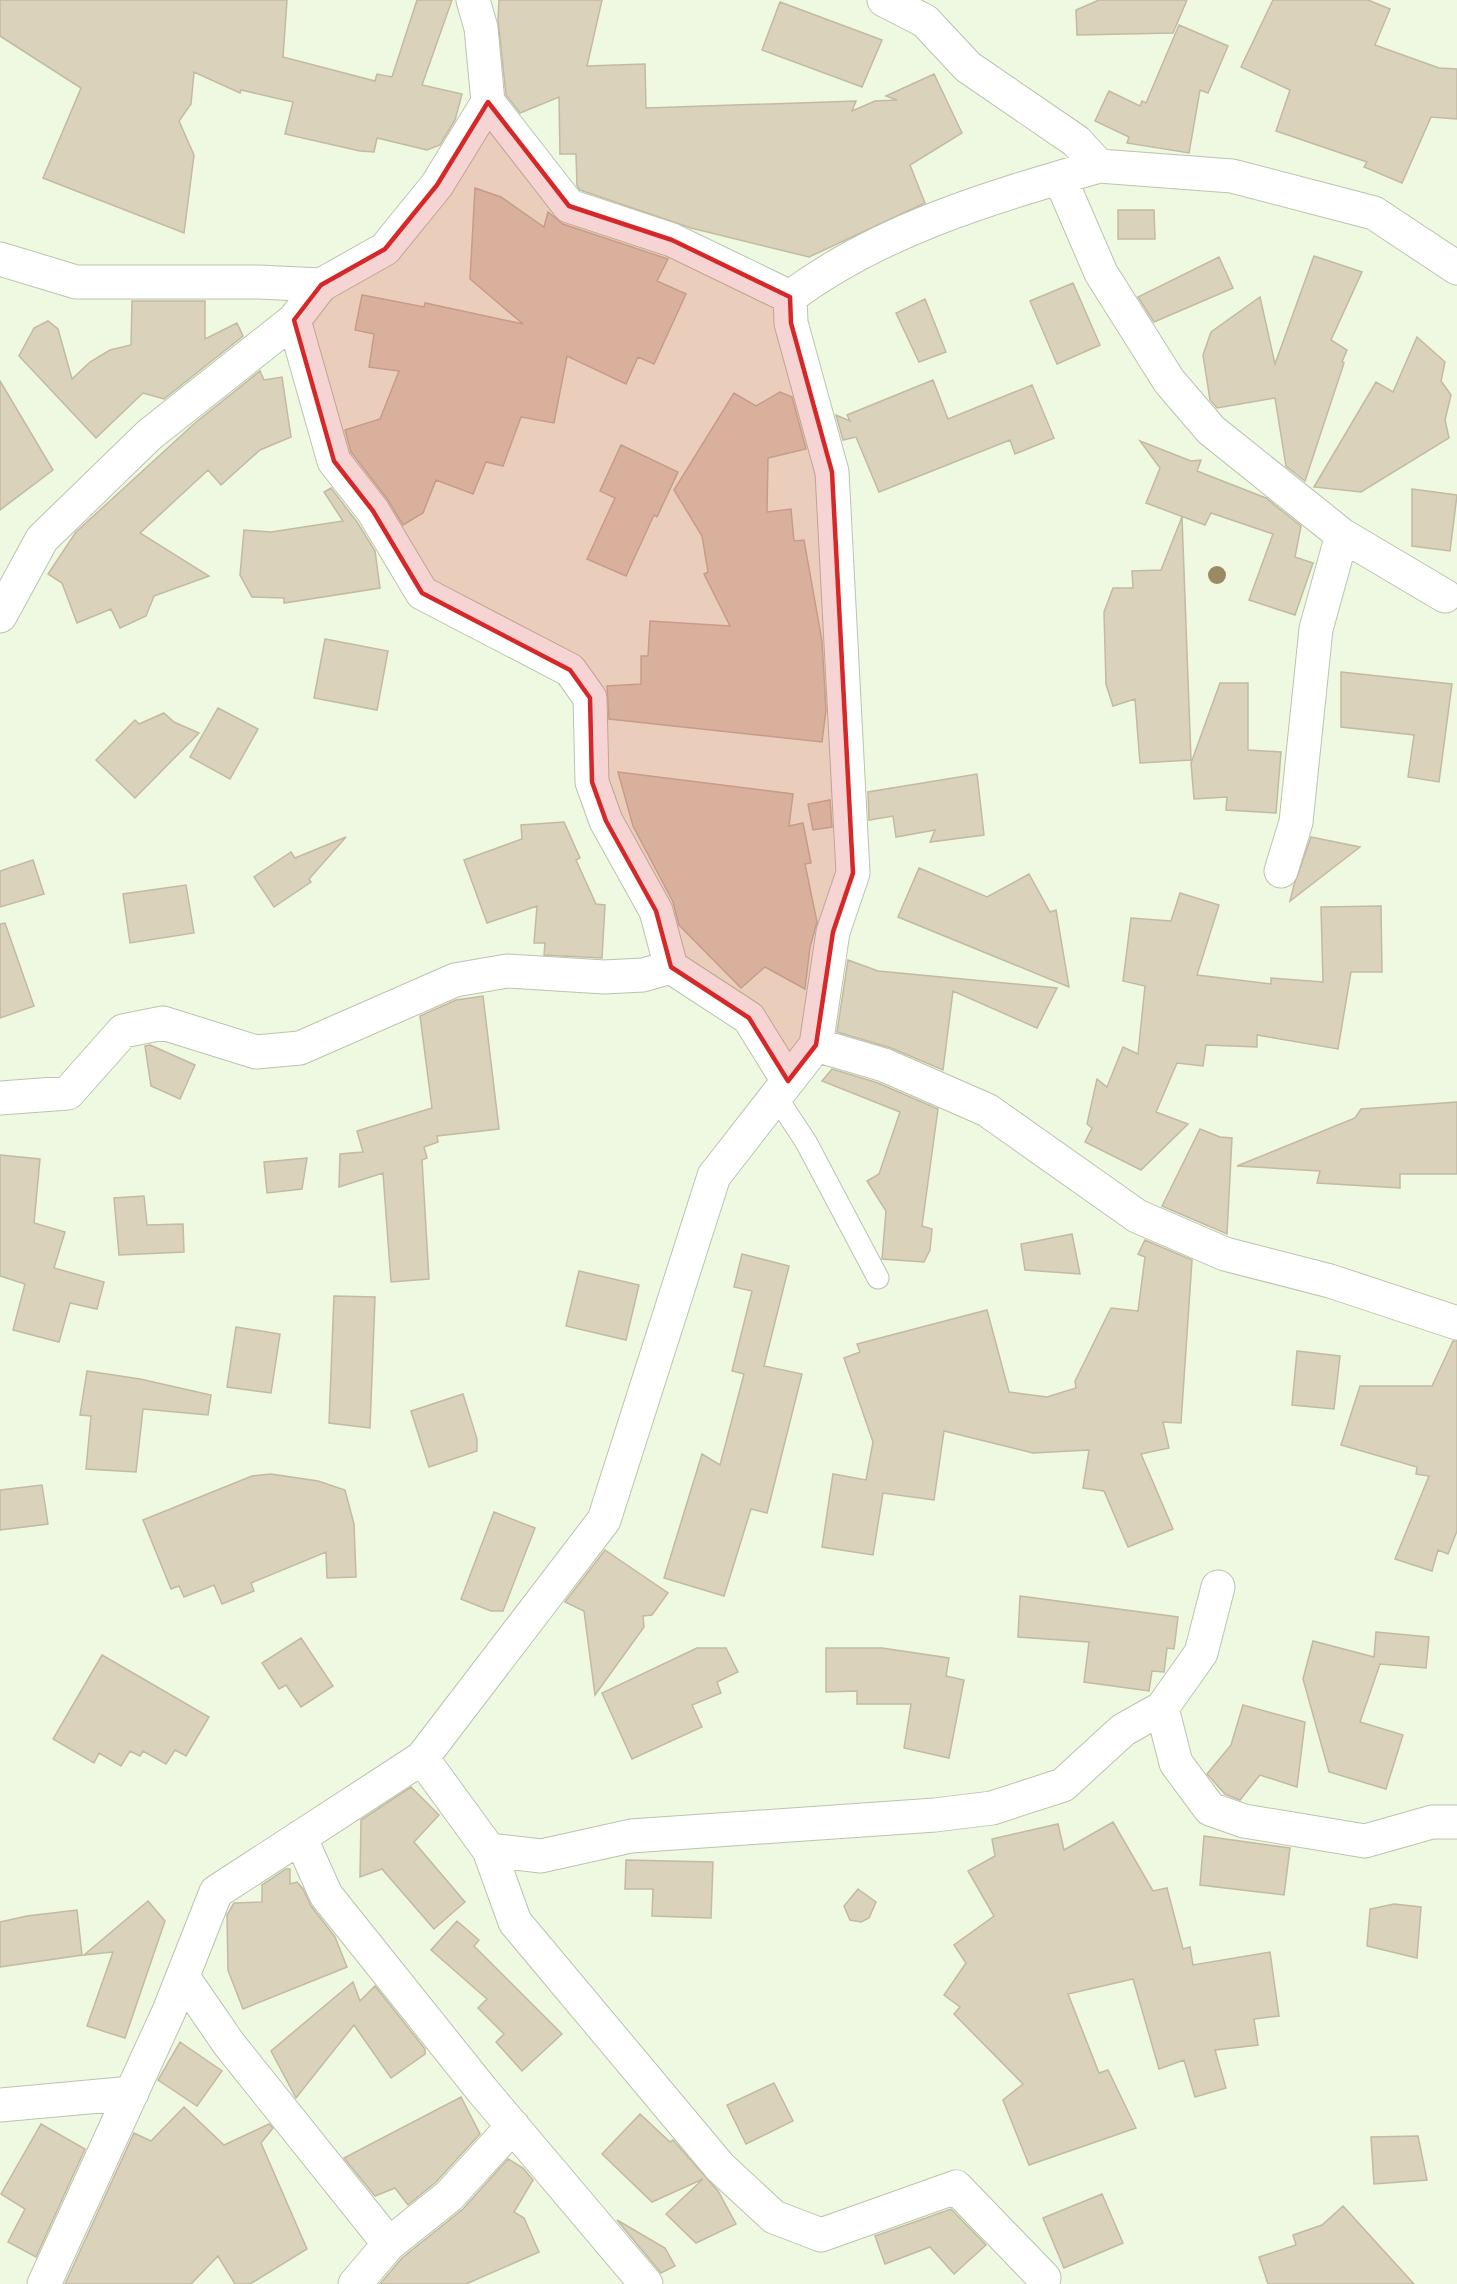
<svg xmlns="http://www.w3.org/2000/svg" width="1457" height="2284" font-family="Bitter,serif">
<rect width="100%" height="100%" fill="#eff8e0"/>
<path fill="#dad2ba" stroke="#c2baa2" stroke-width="1.5" d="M0,0H287L283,57L375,81L377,74L392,77L417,0H452L422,85L462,94L455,120L440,145L427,150L377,138L374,152L360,151L285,134L293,102L241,90L240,93L194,72L191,104L179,121L194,155L184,233L43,178L81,88L0,36Z
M499,0H602L587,66L645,64L646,108L856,101L852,111L875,101L897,100L886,96L934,74L962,133L910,165L925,203L809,257L691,228L580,190L577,186L576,154H560L559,97L520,113L506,95L498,20Z
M1099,0H1187L1173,33L1077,35L1076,10Z
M1273,0H1368L1390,9L1375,45L1439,68L1457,69V119L1431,117L1402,183L1364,167L1367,162L1276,131L1290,90L1241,67Z
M780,2L882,40L862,87L762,50Z
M1179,25L1228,46L1208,93L1200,90L1189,153L1127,143L1129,137L1095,121L1109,91L1140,106L1142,101L1146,103Z
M475,188L501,197L544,227L548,212L563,224L668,259L657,281L686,294L654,364L638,357L626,384L567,356L554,423L521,417L503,466L486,462L473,494L436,480L423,513L403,525L388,500L351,452L345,430L380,419L399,371L369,367L374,334L355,330L362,295L424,307L425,303L523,324L470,279Z
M1118,210H1154L1155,239H1118Z
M1314,256L1362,272L1331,340L1347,350L1342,362L1344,363L1305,481L1286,466L1275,398L1217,408L1210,400L1203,355L1211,332L1260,297L1275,364Z
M1219,257L1233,288L1154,322L1138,297Z
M1073,283L1100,345L1057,364L1030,301Z
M925,299L946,352L919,362L896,313Z
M132,301H205V339L237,323L243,336L164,399L143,393L96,438L19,356L34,328L48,321L58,329L72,379L90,362L110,350L131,345Z
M1417,337L1445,362L1441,381L1451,395L1445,420L1449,438L1361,492L1314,487L1376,382L1393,392Z
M260,371L264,380L282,377L291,437L260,450L221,485L208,470L140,533L209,576L154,596L146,616L120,628L111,609L77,623L62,583L48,574L76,532L195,423Z
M933,380L948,419L1032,385L1054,438L1015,454L1010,440L879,492L856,437L843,440L836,415L850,421L847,415Z
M0,381L53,470L0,510Z
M780,392L792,397L806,449L768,458L767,512L791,509L794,541L804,540L822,641L826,710L822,742L609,719L607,686L641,684V656H648L650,621L730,626L704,574L708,572L702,536L674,490L734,393L756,406Z
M1140,441L1191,461L1201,460L1197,471L1266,498L1301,526L1295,557L1313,563L1295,615L1249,600L1273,534L1211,513L1205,525L1146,503L1160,468Z
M621,445L678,472L657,517L654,515L626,576L587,559L615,498L600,491Z
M331,488L357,522L375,551L380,588L284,603V598L252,597L240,575L244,530L271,532L343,521L324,492Z
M1412,489L1457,495L1450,551L1412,546Z
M1182,517L1191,760L1140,763L1135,699L1113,706L1106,684L1104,612L1113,588H1133L1132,571L1161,570Z
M325,639L388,651L377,710L314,698Z
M1341,672L1452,684L1439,782L1408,777L1414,735L1341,727Z
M1220,683H1248V750L1281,752L1276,813L1226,810L1227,797L1194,799L1191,763Z
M218,708L258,729L230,779L190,757Z
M164,713L174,722L199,733L135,798L96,760L135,720L139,724Z
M618,772L793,794L789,826L803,823L811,863L805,864L817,922L810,947L805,989L765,967L741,988L679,925L673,902L633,826Z
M977,774L984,835L930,842L935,830L896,837L893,816L869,820L868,792Z
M830,800L832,827L813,830L808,804Z
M564,822L580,858L576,860L596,904L605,905L602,958L544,955L545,943H534L537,906L487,923L464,860L522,839L521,825Z
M346,837L309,879L311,882L274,907L254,877L291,852L295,858Z
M1311,837L1360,847L1290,901L1294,885Z
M33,860L44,894L0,907V871Z
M919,868L987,897L1029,874L1050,912L1056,910L1069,987L898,917Z
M186,885L194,933L130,943L123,894Z
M1180,893L1219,905L1197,975L1271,984V978L1323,982L1321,907L1381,906L1382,972H1351L1338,1049L1257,1035V1047L1206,1045L1203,1066L1177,1063L1156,1112L1188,1124L1141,1170L1085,1142L1092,1128L1087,1124L1097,1079L1107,1087L1123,1047L1138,1054L1145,986L1123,981L1131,918L1171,921Z
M5,923L34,1006L0,1018V924Z
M848,960L878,971L1057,988L1037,1028L953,991L943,1070L891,1048L837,1032Z
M483,996L499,1129L437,1136L438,1142L424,1147L427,1158L422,1160L429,1279L391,1282L383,1173L339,1187L340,1154L363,1152L357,1131L432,1108L420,1016L456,1000Z
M150,1045L195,1065L180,1099L151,1086L145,1046Z
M832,1069L878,1083L938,1109L922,1226L932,1229L930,1250L924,1262L882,1259L886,1211L867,1181L879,1174L900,1112L822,1081Z
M1457,1102V1174H1400V1188L1317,1183L1320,1171L1237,1166L1355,1118L1361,1109Z
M1200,1129L1220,1137L1232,1138L1227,1234L1162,1206Z
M0,1155L40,1159L34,1223L65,1232L54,1268L104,1282L97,1309L70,1303L59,1342L13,1330L25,1284L0,1276Z
M307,1158L302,1189L267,1193L264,1162Z
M144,1196L147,1225L183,1224L184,1252L119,1255L114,1198Z
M1072,1234L1080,1274L1025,1270L1021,1244Z
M1145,1240L1192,1260L1181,1423L1163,1422L1169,1448L1141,1454L1173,1529L1128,1547L1104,1491L1083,1488L1089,1450L1033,1453L944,1431L934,1500L883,1493L873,1555L822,1547L833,1474L866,1480L873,1442L844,1358L860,1352L857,1344L987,1310L1009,1392L1047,1397L1076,1388L1075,1381L1111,1308L1138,1311L1145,1257L1138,1254Z
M742,1254L789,1266L764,1366L802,1374L767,1513L751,1509L724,1596L664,1578L702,1454L720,1465L744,1374L732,1371L752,1291L734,1287Z
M579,1271L639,1285L626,1340L566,1326Z
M334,1296L375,1297L370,1428L329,1423Z
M236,1327L280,1334L271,1393L227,1387Z
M1453,1341H1457V1531L1448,1554L1438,1550L1432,1571L1395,1559L1429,1476L1416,1474L1417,1467L1341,1445L1360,1386H1432Z
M1297,1351L1340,1356L1334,1409L1292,1405Z
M87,1371L140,1379L211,1395L208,1415L143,1409L136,1472L86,1469L91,1416L80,1415Z
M463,1394L477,1439V1451L429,1467L411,1411Z
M271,1474L318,1481L345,1490L354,1524L356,1577L327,1578L326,1552L251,1583L254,1591L222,1604L214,1585L184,1597L179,1586L171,1589L143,1520L252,1476Z
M42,1485L48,1524L0,1530V1490Z
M494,1512L535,1528L503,1611H491L461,1599Z
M605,1550L668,1593L652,1615L643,1616L644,1627L595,1695L584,1611L565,1602Z
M1020,1596L1178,1617L1174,1649L1167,1648L1164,1672L1152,1671L1149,1691L1084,1682L1089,1642L1018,1637Z
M1376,1632L1429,1637L1426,1668L1380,1664L1360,1722L1403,1735L1386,1789L1329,1772L1303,1679L1313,1641L1374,1657Z
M301,1638L333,1686L301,1707L286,1685L279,1689L262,1663Z
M697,1648H726L738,1672L717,1682L721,1693L692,1705L702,1727L632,1759L602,1693Z
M826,1648H882L949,1658L946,1676L964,1680L949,1758L904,1748L911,1704H857V1691L826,1692Z
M102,1655L209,1717L186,1756L175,1750L166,1764L143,1751L140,1756L130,1751L121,1766L99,1753L94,1763L53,1739Z
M1243,1705L1305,1722L1297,1787L1260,1775L1240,1800L1225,1794L1207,1774L1231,1745Z
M411,1787L439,1815L414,1842L465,1902L434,1929L382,1869L360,1877L361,1820Z
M1113,1822L1153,1891L1167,1888L1183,1949L1190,1947L1193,1965L1270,1952L1279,2016L1254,2019L1258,2045L1215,2050L1226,2088L1195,2097L1184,2060L1159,2069L1133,1979L1068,1994L1099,2073L1108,2070L1136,2128L1029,2165L1003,2100L1023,2084L954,2014L960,2007L944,1995L966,1963L954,1945L994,1916L968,1871L995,1856L992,1839L1058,1824L1064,1850Z
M1204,1836L1290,1848L1284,1895L1200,1885Z
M626,1860L713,1862L711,1918L652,1916L653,1889H625Z
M286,1869H290V1884L297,1882L303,1889L311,1906L335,1937L347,1967L243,2009L228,1970L227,1915L234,1903L262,1902V1885Z
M858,1889L876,1902L869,1918L861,1922L850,1920L844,1906Z
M148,1901L165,1921L125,2038L87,2026L113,1952L84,1955Z
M1394,1904L1421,1907L1417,1958L1367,1946L1370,1909Z
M77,1910L82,1955L0,1967V1922L27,1916Z
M457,1921L479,1940L474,1946L562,2034L522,2071L496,2042L504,2034L478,2008L487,1999L431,1950Z
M353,1982L360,2001L375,1986L425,2049V2054L391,2078L354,2025L296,2098L271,2051Z
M180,2042L222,2071L197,2106L158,2080Z
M774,2083L793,2121L746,2144L727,2105Z
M461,2097L480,2134L436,2182L408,2205L395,2188L375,2196L344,2158Z
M184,2107L224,2145L269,2124L273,2128L261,2143L307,2249L250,2284H235L218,2256L191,2284H65L134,2133L151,2141Z
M640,2114L670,2142L673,2140L718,2191L736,2224L696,2243L666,2214L703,2179L652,2202L602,2154Z
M41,2124L85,2149L36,2257L8,2242L25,2209L1,2194Z
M1418,2136L1427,2180L1374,2184L1371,2137Z
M508,2159L523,2168L533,2180L514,2212L524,2218L539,2252L466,2284H380L402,2258L463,2209Z
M1102,2194L1123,2243L1064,2268L1043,2218Z
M1343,2206L1414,2284H1268L1259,2257L1296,2245L1293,2235L1322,2225Z
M951,2209L986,2245L954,2274L930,2247L885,2264L875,2236Z
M617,2220L665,2248L675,2266L661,2273Z"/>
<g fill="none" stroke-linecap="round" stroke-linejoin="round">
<defs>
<path id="service" d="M777,1098L806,1142L878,1278"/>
<path id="minor" d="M884,0L925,21L968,67L1076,141L1099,166L1232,176L1374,213L1457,268
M488,102L569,206L672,240L790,297C881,229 992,197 1099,166
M1060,178L1101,273L1169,381L1211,430L1342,535L1445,596
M0,259L76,282H259L321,285
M294,320L334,461L373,511L422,593L570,670L590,698L592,782L606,821L656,911L671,967
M0,616L42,539L149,435L294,320L321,285L385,249L437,185L488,102L481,28L473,0
M1281,871L1296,822L1316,629L1342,535
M816,1045L884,1065L987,1110L1137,1216L1225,1254L1330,1281L1457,1323
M0,1098L68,1093L123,1031L163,1023L256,1052L300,1048L455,980L507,971L604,977L643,975L671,967L749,1018L788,1081
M1162,1708L1176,1763L1210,1809L1244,1821L1365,1841L1432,1822H1457
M422,1758L489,1850L515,1922L720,2167L774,2217L821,2235L956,2187L1044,2278
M300,1837L326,1895L482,2090L646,2284
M489,1850L541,1856L631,1836L935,1815L992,1808L1063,1785L1123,1730L1162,1708L1201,1653L1218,1587
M183,1977L229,2044L389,2244L449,2196L513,2126
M0,2105L132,2093
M44,2284L169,2011L216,1892L422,1758L604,1520L714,1176L816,1045L833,932L853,873L832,472L791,323L790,297
M355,2284L389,2244"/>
</defs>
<use href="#service" stroke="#bbc4ad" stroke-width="23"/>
<use href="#minor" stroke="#bbc4ad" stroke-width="35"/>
<use href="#service" stroke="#fff" stroke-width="21"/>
<use href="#minor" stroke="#fff" stroke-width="33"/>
</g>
<circle fill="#9b8965" cx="1217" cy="575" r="9"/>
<path fill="#d62828" fill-opacity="0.2" stroke="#d62828" stroke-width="4.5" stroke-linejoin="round" d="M488,102L569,206L672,240L790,297L791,323L832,472L853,873L833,932L816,1045L788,1081L749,1018L671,967L656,911L606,821L592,782L590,698L570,670L422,593L373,511L334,461L294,320L321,285L385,249L437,185Z"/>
</svg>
